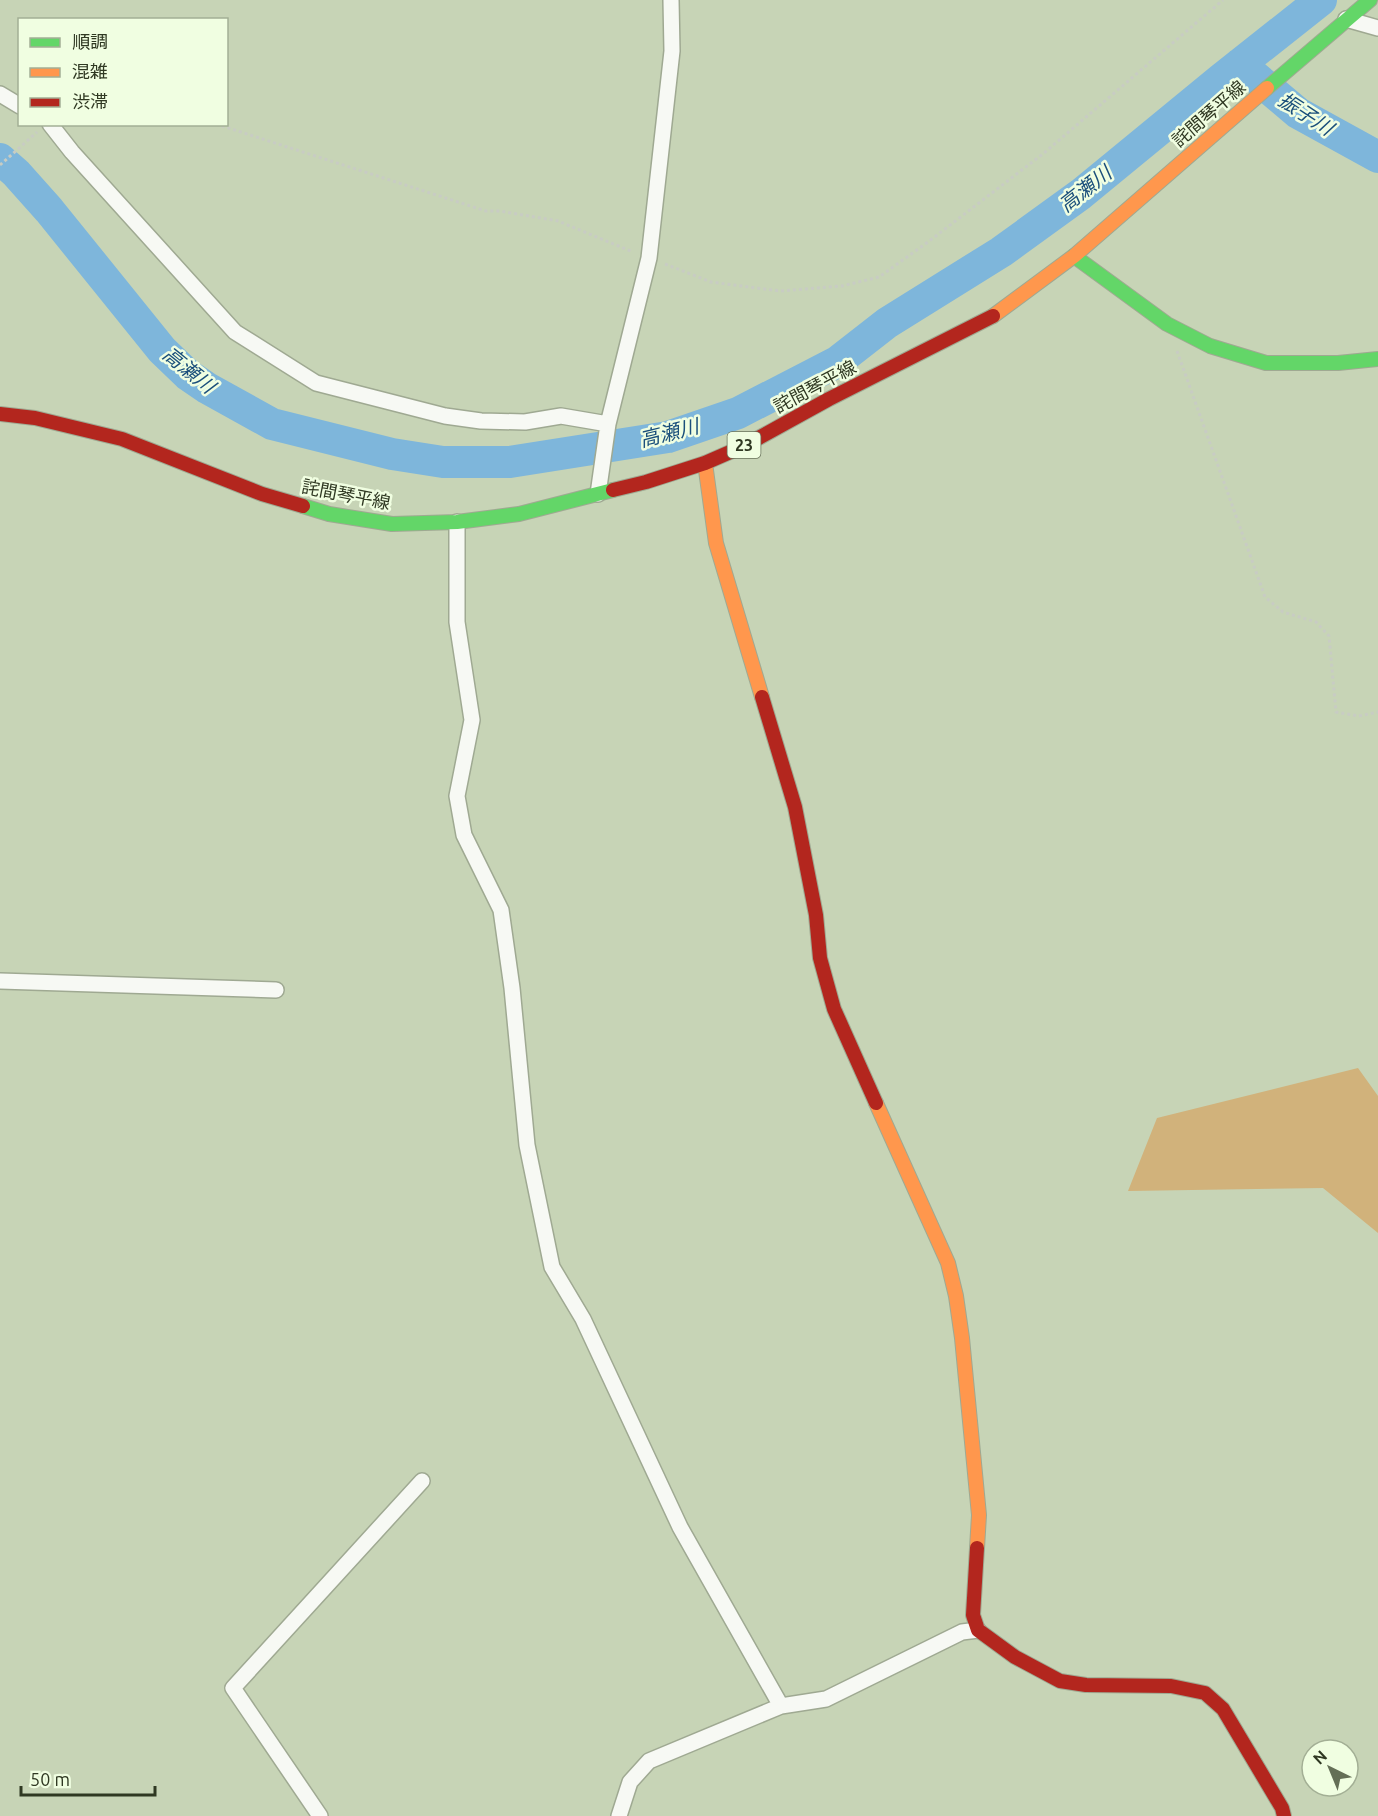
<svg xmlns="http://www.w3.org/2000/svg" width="1378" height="1816" font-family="Ubuntu,'Noto Sans JP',sans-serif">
<rect width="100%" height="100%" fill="#c7d4b6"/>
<path fill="#d1b27b" d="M1358,1068L1378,1096V1233L1323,1188L1128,1191L1157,1118Z"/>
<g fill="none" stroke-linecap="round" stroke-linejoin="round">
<path stroke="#7eb6db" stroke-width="32" d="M1240,64L1298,113L1378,157
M0,159L16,173L49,210L162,350L188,375L207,388L272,424L392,454L443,462H510L668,437L738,413L837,362L887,323L1001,252L1081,194L1221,79L1321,0"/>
<defs>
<path id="street" d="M1346,19L1378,28
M0,94L20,106
M50,124L72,152L235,332L316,383L445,416L481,421L525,422L561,416L608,424
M598,494L608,424L649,258L672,51L671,0
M457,522V622L472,720L457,796L464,835L501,910L512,988L527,1145L552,1267L583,1319L680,1527L781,1706
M0,981L276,990
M320,1816L233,1688L422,1481
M619,1816L630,1782L649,1761L781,1706L826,1699L962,1632L978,1630"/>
<path id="fast" d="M1267,88L1370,0
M1074,256L1167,324L1210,346L1266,363H1338L1378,359
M303,506L329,514L392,524L457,522L519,514L613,490"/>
<path id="slow" d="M993,316L1074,256L1267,88
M705,463L716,543L762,697
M876,1103L948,1263L956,1296L962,1338L979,1515L977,1548"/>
<path id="jam" d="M0,414L35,418L122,439L262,494L303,506
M613,490L646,482L705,463L744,446L829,399L993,316
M762,697L795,807L816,915L820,958L834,1009L876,1103
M977,1548L973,1615L978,1630L1015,1657L1060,1681L1086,1685L1171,1686L1205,1693L1223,1709L1282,1808L1284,1816"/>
</defs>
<use href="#street" stroke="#9fa992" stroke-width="18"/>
<use href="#fast" stroke="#9fa992" stroke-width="16"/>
<use href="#slow" stroke="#9fa992" stroke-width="16"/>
<use href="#jam" stroke="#9fa992" stroke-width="16"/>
<path stroke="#c8ccc3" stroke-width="3" stroke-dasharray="3 3" stroke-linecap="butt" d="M216,124L486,211H500L558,221L633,252
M0,165L37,132
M665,264L711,282L780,291L842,286L879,277L928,242L1044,153L1223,0
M1177,351L1265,597L1283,612L1316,622L1329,636L1336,712L1359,716L1378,712"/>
<use href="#street" stroke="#f7f9f4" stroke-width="15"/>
<use href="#fast" stroke="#63d668" stroke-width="14"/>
<use href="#slow" stroke="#ff974d" stroke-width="14"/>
<use href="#jam" stroke="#b3261e" stroke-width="14"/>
</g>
<g text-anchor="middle" stroke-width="5" stroke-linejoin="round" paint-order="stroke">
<rect fill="#f0fee1" stroke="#69735b" stroke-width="1.5" x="727.5" y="432" width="33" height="26" rx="4.5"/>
<g font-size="16" font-weight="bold" fill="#2f3822">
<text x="744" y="451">23</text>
</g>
<g font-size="18" fill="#2f3822" stroke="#f0fee1">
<text transform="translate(1209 114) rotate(-41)" y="6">詫間琴平線</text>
<text transform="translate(815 387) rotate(-28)" y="6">詫間琴平線</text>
<text transform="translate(346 495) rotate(11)" y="6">詫間琴平線</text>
</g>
<g font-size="20" font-style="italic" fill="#1a4f7b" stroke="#f0fee1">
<text transform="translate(1306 114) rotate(33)" y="7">振子川</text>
<text transform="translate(1085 189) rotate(-38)" y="7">高瀬川</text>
<text transform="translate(189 370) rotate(39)" y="7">高瀬川</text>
<text transform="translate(669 433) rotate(-14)" y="7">高瀬川</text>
</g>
</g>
<rect x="18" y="18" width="210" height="108" fill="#f0fee1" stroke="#a3af95" stroke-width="1.5"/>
<rect x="30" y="38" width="30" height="9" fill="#63d668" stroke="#a3af95" stroke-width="1.5"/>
<text x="72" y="48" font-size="18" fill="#2f3822">順調</text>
<rect x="30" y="68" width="30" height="9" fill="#ff974d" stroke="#a3af95" stroke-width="1.5"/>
<text x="72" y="78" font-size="18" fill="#2f3822">混雑</text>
<rect x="30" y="98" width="30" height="9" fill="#b3261e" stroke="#a3af95" stroke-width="1.5"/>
<text x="72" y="108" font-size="18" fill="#2f3822">渋滞</text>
<g transform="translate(1330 1768) rotate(317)"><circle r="28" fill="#f0fee1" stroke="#a3af95" stroke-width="1.5"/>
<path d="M0-4.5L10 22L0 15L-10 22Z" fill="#646f56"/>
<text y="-9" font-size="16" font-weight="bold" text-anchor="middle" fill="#2f3822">N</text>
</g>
<path d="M21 1786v9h134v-9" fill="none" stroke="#2f3822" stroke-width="3"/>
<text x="30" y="1786" font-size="18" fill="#2f3822" stroke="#f0fee1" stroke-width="4.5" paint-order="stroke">50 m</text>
</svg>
